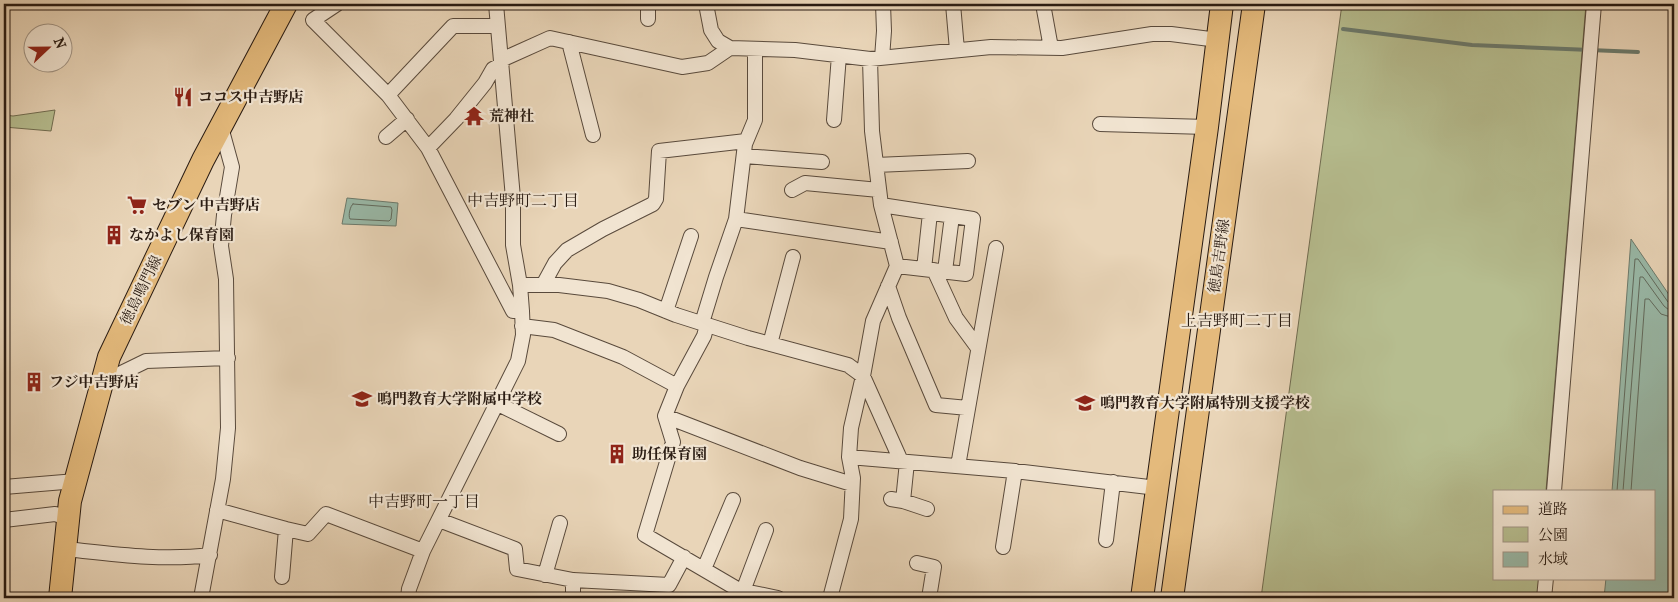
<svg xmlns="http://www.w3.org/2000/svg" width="1678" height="602" font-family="'IM FELL French Canon','Noto Serif JP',serif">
<rect width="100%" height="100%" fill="#e9d5b8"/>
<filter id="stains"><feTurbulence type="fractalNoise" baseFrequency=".004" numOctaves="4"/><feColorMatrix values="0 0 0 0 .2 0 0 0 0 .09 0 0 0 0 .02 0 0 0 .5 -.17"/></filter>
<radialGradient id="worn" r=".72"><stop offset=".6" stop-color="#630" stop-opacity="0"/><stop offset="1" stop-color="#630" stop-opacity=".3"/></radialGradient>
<path fill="#b6bd8f" stroke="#706c50" d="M1342,4H1586L1546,491H1494V578H1539L1538,598H1261Z
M55,110L51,131L4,127V115L13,116Z"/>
<path fill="#99b9a8" stroke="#6c7a6c" d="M347,198L398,203L396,226L342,224Z
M1631,239L1674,302V598H1604L1606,578H1654V491H1612Z"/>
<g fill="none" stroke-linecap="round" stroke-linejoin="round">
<path stroke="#616a5d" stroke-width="1" d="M353,204L391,207L392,210L391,219L389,221L350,219C348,216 350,206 353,204Z
M1617,491L1635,259H1638L1668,302L1674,304
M1623,491L1640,277H1643L1664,306L1669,310H1674
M1631,491L1645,299H1649L1661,314L1674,318"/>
<path stroke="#6c7a6c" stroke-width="4" d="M1343,29L1472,45L1638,52"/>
<defs>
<path id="street" d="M337,4L313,20L388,95L428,148L513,311H522
M648,4V19
M706,4L711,30L718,41L730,48L795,50L870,59L991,47L1062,48L1152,34H1171L1218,40
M953,4L957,50
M1043,4L1051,48
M569,42L593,135
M882,58L884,31L883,4
M501,60L550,38L682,67L708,63L730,48
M388,95L453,26H498
M834,120L839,55
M1100,124L1207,127
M386,137L407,119
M428,148L456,119L485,83L493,69L501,65
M744,156L822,162
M876,165L968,161
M792,190L805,183L879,190
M881,205L973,219L966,274L897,266
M736,219L891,242
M924,269L930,213
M934,270L956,318L978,348
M945,271L952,216
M520,285H559L608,291L639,300L676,315L748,338L848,365L863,376L873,321L897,266L881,205L872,131L870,59
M543,285L555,263L567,250L603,229L653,204L656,199L659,151L746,141
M888,286L899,318L936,405L968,408
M666,311L691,236
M702,323L716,277L736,219L745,144L755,120V49
M707,325L704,336L677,386L665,416L673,442L645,535L739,590L778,598
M522,326L554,330L623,357L677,386
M770,344L793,257
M103,382L146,361L228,358
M498,404L559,434
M665,416L800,468L852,484
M849,457L851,428L863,376L901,461
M958,466L996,248
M4,487L76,481
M1554,491L1594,4
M891,499L903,501L927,509
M903,501L907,462
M217,510L286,529L308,534L326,514L423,551
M4,520L55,514L68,518
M439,520L515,549L517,569L573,580L669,585L684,557
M1106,540L1113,482
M1003,547L1015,471
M65,549C113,554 162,561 210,555
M917,563L934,567L929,598
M704,569L733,500
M545,575L560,523
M282,577L286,529
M743,591L766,530
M201,598L223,479L228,428L226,279L221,246L224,215L232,167L221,127
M408,598L409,589L423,551L518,361L523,335L522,311L520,285L513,245V198L496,4
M573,598V580
M830,598L851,519L853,478L849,457L1015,471L1157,488
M1544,598L1546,578"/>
<path id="primary" d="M60,598L70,501L109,357L203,160L286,4
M1142,598L1207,127L1222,4
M1172,598L1254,4"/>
</defs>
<use href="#street" stroke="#594a3c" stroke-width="16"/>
<use href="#primary" stroke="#291b12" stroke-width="24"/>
<use href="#street" stroke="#f1e4d1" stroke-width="14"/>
<use href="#primary" stroke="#e4ba7c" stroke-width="22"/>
</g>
<defs>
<symbol id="restaurant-bare" viewBox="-9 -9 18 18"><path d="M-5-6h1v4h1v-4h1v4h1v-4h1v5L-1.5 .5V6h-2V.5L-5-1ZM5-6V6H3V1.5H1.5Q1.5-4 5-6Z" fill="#8f2418" stroke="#f1e4d1" stroke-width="2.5" paint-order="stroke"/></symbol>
<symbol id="temple-bare" viewBox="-9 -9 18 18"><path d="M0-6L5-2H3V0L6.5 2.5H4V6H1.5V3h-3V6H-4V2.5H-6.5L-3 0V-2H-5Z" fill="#8f2418" stroke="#f1e4d1" stroke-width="2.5" paint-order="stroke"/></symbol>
<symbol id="supermarket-bare" viewBox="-9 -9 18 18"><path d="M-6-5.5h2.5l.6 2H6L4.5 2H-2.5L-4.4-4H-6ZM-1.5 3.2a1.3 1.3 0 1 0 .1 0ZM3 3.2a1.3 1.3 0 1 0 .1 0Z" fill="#8f2418" stroke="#f1e4d1" stroke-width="2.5" paint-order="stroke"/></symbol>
<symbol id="building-bare" viewBox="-9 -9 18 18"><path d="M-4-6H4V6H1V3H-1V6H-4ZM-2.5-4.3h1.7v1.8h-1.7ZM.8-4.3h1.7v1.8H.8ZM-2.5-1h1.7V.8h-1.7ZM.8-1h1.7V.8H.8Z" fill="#8f2418" stroke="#f1e4d1" stroke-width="2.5" paint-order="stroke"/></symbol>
<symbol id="school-bare" viewBox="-9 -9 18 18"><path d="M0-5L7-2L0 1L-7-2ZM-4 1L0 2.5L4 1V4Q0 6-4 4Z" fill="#8f2418" stroke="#f1e4d1" stroke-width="2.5" paint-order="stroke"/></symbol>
</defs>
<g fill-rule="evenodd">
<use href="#restaurant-bare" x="169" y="83" width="28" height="28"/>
<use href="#temple-bare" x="460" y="102" width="28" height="28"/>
<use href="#supermarket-bare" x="123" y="191" width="28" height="28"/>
<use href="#building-bare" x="100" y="221" width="28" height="28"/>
<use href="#building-bare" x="20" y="368" width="28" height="28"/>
<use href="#school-bare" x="348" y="385" width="28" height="28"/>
<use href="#school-bare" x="1071" y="389" width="28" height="28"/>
<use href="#building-bare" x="603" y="440" width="28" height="28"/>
</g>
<g text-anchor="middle" stroke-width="4.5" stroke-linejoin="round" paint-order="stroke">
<g font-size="15" font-weight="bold" fill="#291b12" stroke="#f1e4d1" text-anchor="start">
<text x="198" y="102">ココス中吉野店</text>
<text x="489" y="121">荒神社</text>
<text x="152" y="210">セブン 中吉野店</text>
<text x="129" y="240">なかよし保育園</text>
<text x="49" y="387">フジ中吉野店</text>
<text x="377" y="404">鳴門教育大学附属中学校</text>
<text x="1100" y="408">鳴門教育大学附属特別支援学校</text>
<text x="632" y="459">助任保育園</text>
</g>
<g font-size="15" fill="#291b12" stroke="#f1e4d1">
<text transform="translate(1219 256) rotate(-82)" y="5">徳島吉野線</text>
<text transform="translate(141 290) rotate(-64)" y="5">徳島鳴門線</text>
</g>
<g font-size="16" fill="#291b12" stroke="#f1e4d1">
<text x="523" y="206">中吉野町二丁目</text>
<text x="1237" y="326">上吉野町二丁目</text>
<text x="424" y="507">中吉野町一丁目</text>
</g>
</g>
<rect width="1678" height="602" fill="none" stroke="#e9d5b8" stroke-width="20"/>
<rect x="5" y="5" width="1668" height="592" fill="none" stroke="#291b12" stroke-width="2.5"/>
<rect x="10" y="10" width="1658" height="582" fill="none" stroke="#291b12"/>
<rect x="1493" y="490" width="162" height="90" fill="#f1e4d1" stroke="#a19485"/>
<rect x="1503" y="506" width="25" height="8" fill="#e4ba7c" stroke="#a19485"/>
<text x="1538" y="514" font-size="15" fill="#291b12">道路</text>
<rect x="1503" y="527" width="25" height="15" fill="#b6bd8f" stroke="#a19485"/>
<text x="1538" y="540" font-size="15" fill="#291b12">公園</text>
<rect x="1503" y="552" width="25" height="15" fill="#99b9a8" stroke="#a19485"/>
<text x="1538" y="564" font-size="15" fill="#291b12">水域</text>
<g transform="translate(48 48) rotate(68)"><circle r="24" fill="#f1e4d1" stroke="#a19485"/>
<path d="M0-4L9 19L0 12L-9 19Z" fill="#8f2418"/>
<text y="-8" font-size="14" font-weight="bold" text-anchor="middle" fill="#291b12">N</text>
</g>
<rect width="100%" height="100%" filter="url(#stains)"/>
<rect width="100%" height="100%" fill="url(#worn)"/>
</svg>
